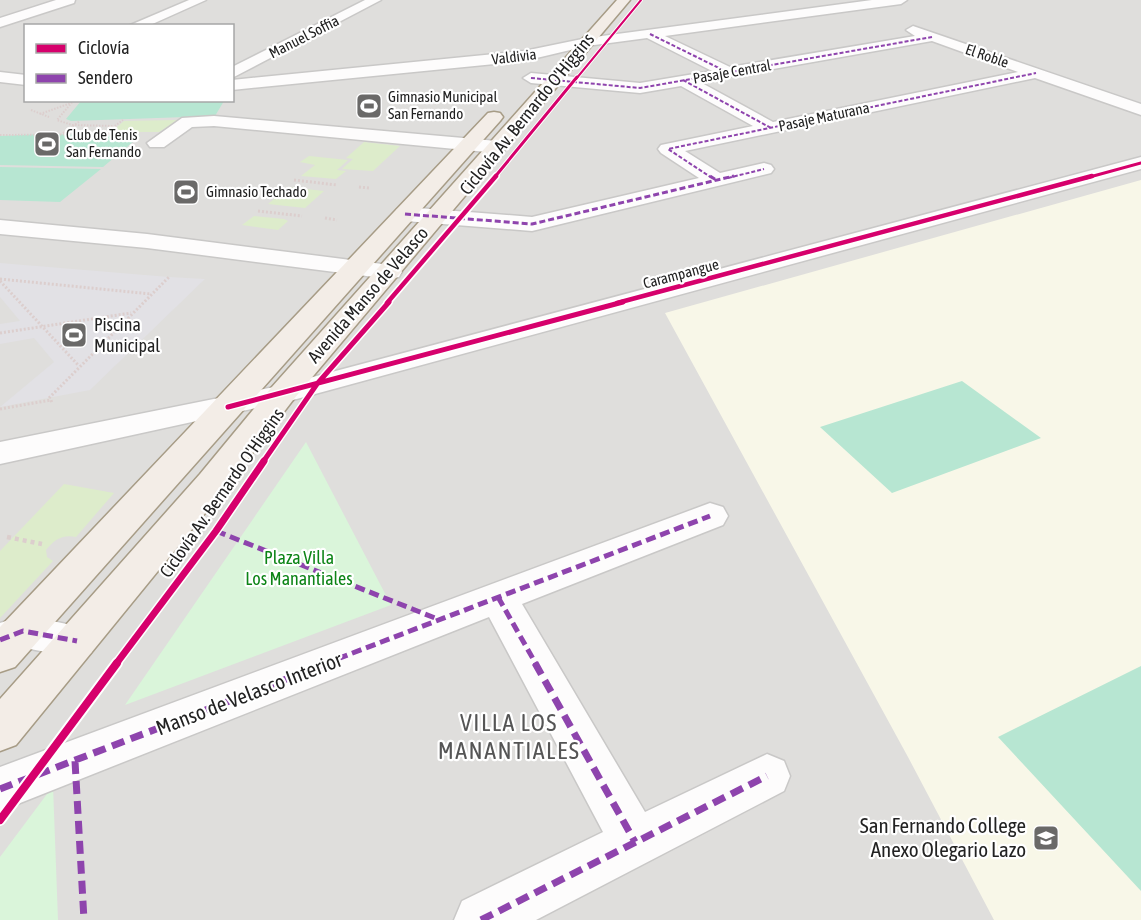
<svg xmlns="http://www.w3.org/2000/svg" width="1141" height="920" font-family="'Asap Condensed',sans-serif">
<rect width="100%" height="100%" fill="#f0eeeb"/>
<path fill="#dfdedc" fill-rule="evenodd" d="M0,0H1141V920H0ZM26,26H232V100H26Z"/>
<path fill="#f8f7e8" d="M1141,180V920H994L908,757L665,313Z"/>
<path fill="#ddeccb" d="M178,120L159,132H111L124,121Z
M364,142L400,146L373,171L342,169L353,159L346,158Z
M309,156L348,160L337,170L346,171L336,179L301,176L315,165L300,162Z
M289,187L324,191L305,208L268,204Z
M254,216L284,219L288,221L278,230L242,225Z
M64,484L114,493L76,537C62,534 54,540 46,550L47,557L53,561L0,618V551Z"/>
<path fill="#daf5da" d="M306,442L391,605L125,705Z
M53,786L58,920H0V857Z"/>
<path fill="#b7e6d2" d="M81,101H224L215,116L71,121L66,119Z
M42,134L140,136L103,167L0,165V136Z
M0,167L101,169L60,202L0,200Z
M962,381L1041,438L892,493L820,427Z
M1141,666V891L998,737Z"/>
<path fill="#e2e1e5" d="M0,263L169,277L205,279L90,390L0,407L54,362L34,338L0,344V324L20,321L0,297Z"/>
<g fill="none" stroke-linecap="round" stroke-linejoin="round">
<defs>
<path id="minor" d="M56,0H75L74,3L0,27V18Z
M189,0H206L148,26H128Z
M365,0H381L232,78V67Z
M872,0H907L901,4L665,36L730,67L915,36L906,30L913,26L1141,104V115L1035,78L685,151L720,173L764,163L771,165L774,169L771,173L532,231L405,221L397,219L394,214L397,209L405,207L532,217L699,178L661,153L658,149L661,145L753,126L681,86L640,93L531,83L523,78L531,73L640,83L712,71L647,38L587,46L524,61L232,90V80L524,51L587,38ZM932,41L1018,72L773,122L700,82Z
M0,72L26,75V85L0,82Z
M214,116L497,141L504,143L507,147L504,151L497,153L214,126L192,127L164,147H150L147,143L182,118Z
M1141,157V169L293,400L0,464V442L279,386Z
M0,220L147,234L390,265L399,267L402,272L399,277L390,279L147,248L0,234Z
M710,503L723,507L728,516L723,525L522,604L645,812L767,754L784,761L790,776L784,791L536,920H454L462,901L603,832L489,617L0,811V767Z
M23,615L91,629L97,641L91,653L77,658L25,648L0,657V623Z"/>
<path id="major" d="M617,0H630L293,400L224,490L16,745L0,751V699L200,474L271,388Z
M494,112L500,113L503,117L500,121L15,667L0,672V627L488,113Z"/>
</defs>
<use href="#minor" stroke="#c9c8c7" stroke-width="3"/>
<use href="#major" stroke="#a79c86" stroke-width="3"/>
<path stroke="#dccecd" stroke-width="2" stroke-dasharray="1.5 1.5" stroke-linecap="butt" d="M74,100L57,120L72,125L114,126
M31,110L49,117
M40,114L71,103
M63,133L80,121
M105,133L123,120
M0,135L126,134"/>
<path stroke="#dccecd" stroke-width="3" stroke-dasharray="2 2" stroke-linecap="butt" d="M294,180L337,185
M359,187L369,188
M258,211L302,216
M325,218L337,220
M0,279L151,294
M0,281L79,366
M0,333L131,313
M49,398L169,277
M0,409L51,400L52,404"/>
<path stroke="#dccecd" stroke-width="4.5" stroke-dasharray="4 4" stroke-linecap="butt" d="M7,537L42,544"/>
<use href="#minor" fill="#fdfcfc" fill-rule="evenodd"/>
<use href="#major" fill="#f3ede7" fill-rule="evenodd"/>
<path stroke="#8e44ad" stroke-width="2" stroke-dasharray="4 2" stroke-linecap="butt" d="M650,34L729,73
M531,78L640,88L932,37
M683,80L771,128
M712,178L668,149L1036,73
M728,178L764,169"/>
<path stroke="#8e44ad" stroke-width="3" stroke-dasharray="6 3" stroke-linecap="butt" d="M710,176L716,180
M405,214L532,224L734,176"/>
<path stroke="#8e44ad" stroke-width="5" stroke-dasharray="10 5" stroke-linecap="butt" d="M216,531L440,620
M498,597L536,664
M0,640L23,631L77,641
M324,664L710,516"/>
<path stroke="#8e44ad" stroke-width="7" stroke-dasharray="13 7" stroke-linecap="butt" d="M535,663L635,842
M75,761L84,920
M0,789L328,663
M481,920L767,776"/>
<defs>
<path id="cycleway-far5" d="M576,79L641,0"/>
<path id="cycleway-far4" d="M494,178L577,77
M1086,178L1141,163"/>
<path id="cycleway-far3" d="M387,303L496,176
M617,303L1092,176"/>
<path id="cycleway-far2" d="M228,407L623,302
M263,462L317,384L389,302"/>
<path id="cycleway-far1" d="M116,664L216,531L264,461"/>
<path id="cycleway" d="M0,820L117,663"/>
</defs>
<use href="#cycleway-far5" stroke="#fff" stroke-width="4"/>
<use href="#cycleway-far4" stroke="#fff" stroke-width="5"/>
<use href="#cycleway-far3" stroke="#fff" stroke-width="8"/>
<use href="#cycleway-far2" stroke="#fff" stroke-width="8"/>
<use href="#cycleway-far1" stroke="#fff" stroke-width="10"/>
<use href="#cycleway" stroke="#fff" stroke-width="12"/>
<use href="#cycleway-far5" stroke="#d6006c" stroke-width="2"/>
<use href="#cycleway-far4" stroke="#d6006c" stroke-width="3"/>
<use href="#cycleway-far3" stroke="#d6006c" stroke-width="4.5"/>
<use href="#cycleway-far2" stroke="#d6006c" stroke-width="5"/>
<use href="#cycleway-far1" stroke="#d6006c" stroke-width="7"/>
<use href="#cycleway" stroke="#d6006c" stroke-width="8"/>
</g>
<defs>
<symbol id="stadium-square" viewBox="-11 -11 22 22"><rect x="-9" y="-9" width="18" height="18" rx="4" fill="#6a6968" stroke="#fff"/><path d="M0-5a6.5 5 0 1 0 0 10a6.5 5 0 1 0 0-10ZM-3.5-1.8h7v3.6h-7Z" fill="#fff"/></symbol>
<symbol id="school-square" viewBox="-11 -11 22 22"><rect x="-9" y="-9" width="18" height="18" rx="4" fill="#6a6968" stroke="#fff"/><path d="M0-5L7-2L0 1L-7-2ZM-4 1L0 2.5L4 1V4Q0 6-4 4Z" fill="#fff"/></symbol>
</defs>
<g fill-rule="evenodd">
<use href="#stadium-square" x="354" y="91" width="30" height="30"/>
<use href="#stadium-square" x="32" y="129" width="30" height="30"/>
<use href="#stadium-square" x="171" y="177" width="30" height="30"/>
<use href="#stadium-square" x="59" y="320" width="30" height="30"/>
<use href="#school-square" x="1031" y="823" width="30" height="30"/>
</g>
<g text-anchor="middle" stroke-width="4.5" stroke-linejoin="round" paint-order="stroke">
<g font-size="15" fill="#222" stroke="#fff">
<text transform="translate(304 37) rotate(-27)" y="5">Manuel Soffia</text>
<text transform="translate(987 56) rotate(19)" y="5">El Roble</text>
<text transform="translate(514 57) rotate(-7)" y="5">Valdivia</text>
<text transform="translate(732 72) rotate(-10)" y="5">Pasaje Central</text>
<text transform="translate(824 117) rotate(-12)" y="5">Pasaje Maturana</text>
<text transform="translate(681 274) rotate(-15)" y="5">Carampangue</text>
</g>
<g font-size="15" fill="#222" stroke="#fff" text-anchor="start">
<text x="388" y="102">Gimnasio Municipal<tspan x="388" dy="17">San Fernando</tspan></text>
<text x="66" y="140">Club de Tenis<tspan x="66" dy="17">San Fernando</tspan></text>
<text x="206" y="197">Gimnasio Techado</text>
</g>
<g font-size="18" fill="#222" stroke="#fff">
<text transform="translate(527 114) rotate(-51)" y="6">Ciclovía Av. Bernardo O'Higgins</text>
<text transform="translate(368 295) rotate(-49)" y="6">Avenida Manso de Velasco</text>
<text transform="translate(222 493) rotate(-55)" y="6">Ciclovía Av. Bernardo O'Higgins</text>
</g>
<g font-size="18" fill="#222" stroke="#fff" text-anchor="start">
<text x="94" y="331">Piscina<tspan x="94" dy="21">Municipal</tspan></text>
</g>
<g font-size="18" fill="#0c8416" stroke="#fff">
<text x="299" y="564">Plaza Villa<tspan x="299" dy="21">Los Manantiales</tspan></text>
</g>
<g font-size="21" fill="#222" stroke="#fff">
<text transform="translate(249 694) rotate(-21)" y="7">Manso de Velasco Interior</text>
</g>
<g font-size="21" fill="#222" stroke="#fff" text-anchor="end">
<text x="1026" y="833">San Fernando College<tspan x="1026" dy="24">Anexo Olegario Lazo</tspan></text>
</g>
<g font-size="24" letter-spacing="1.5" fill="#555" stroke="#fff">
<text x="509" y="731">VILLA LOS<tspan x="509" dy="28">MANANTIALES</tspan></text>
</g>
</g>
<rect x="24" y="24" width="210" height="78" fill="#ffffff" stroke="#a7a7a7" stroke-width="1.5"/>
<rect x="36" y="44" width="30" height="9" fill="#d6006c" stroke="#a7a7a7" stroke-width="1.5"/>
<text x="78" y="54" font-size="18" fill="#222222">Ciclovía</text>
<rect x="36" y="74" width="30" height="9" fill="#8e44ad" stroke="#a7a7a7" stroke-width="1.5"/>
<text x="78" y="84" font-size="18" fill="#222222">Sendero</text>
</svg>
